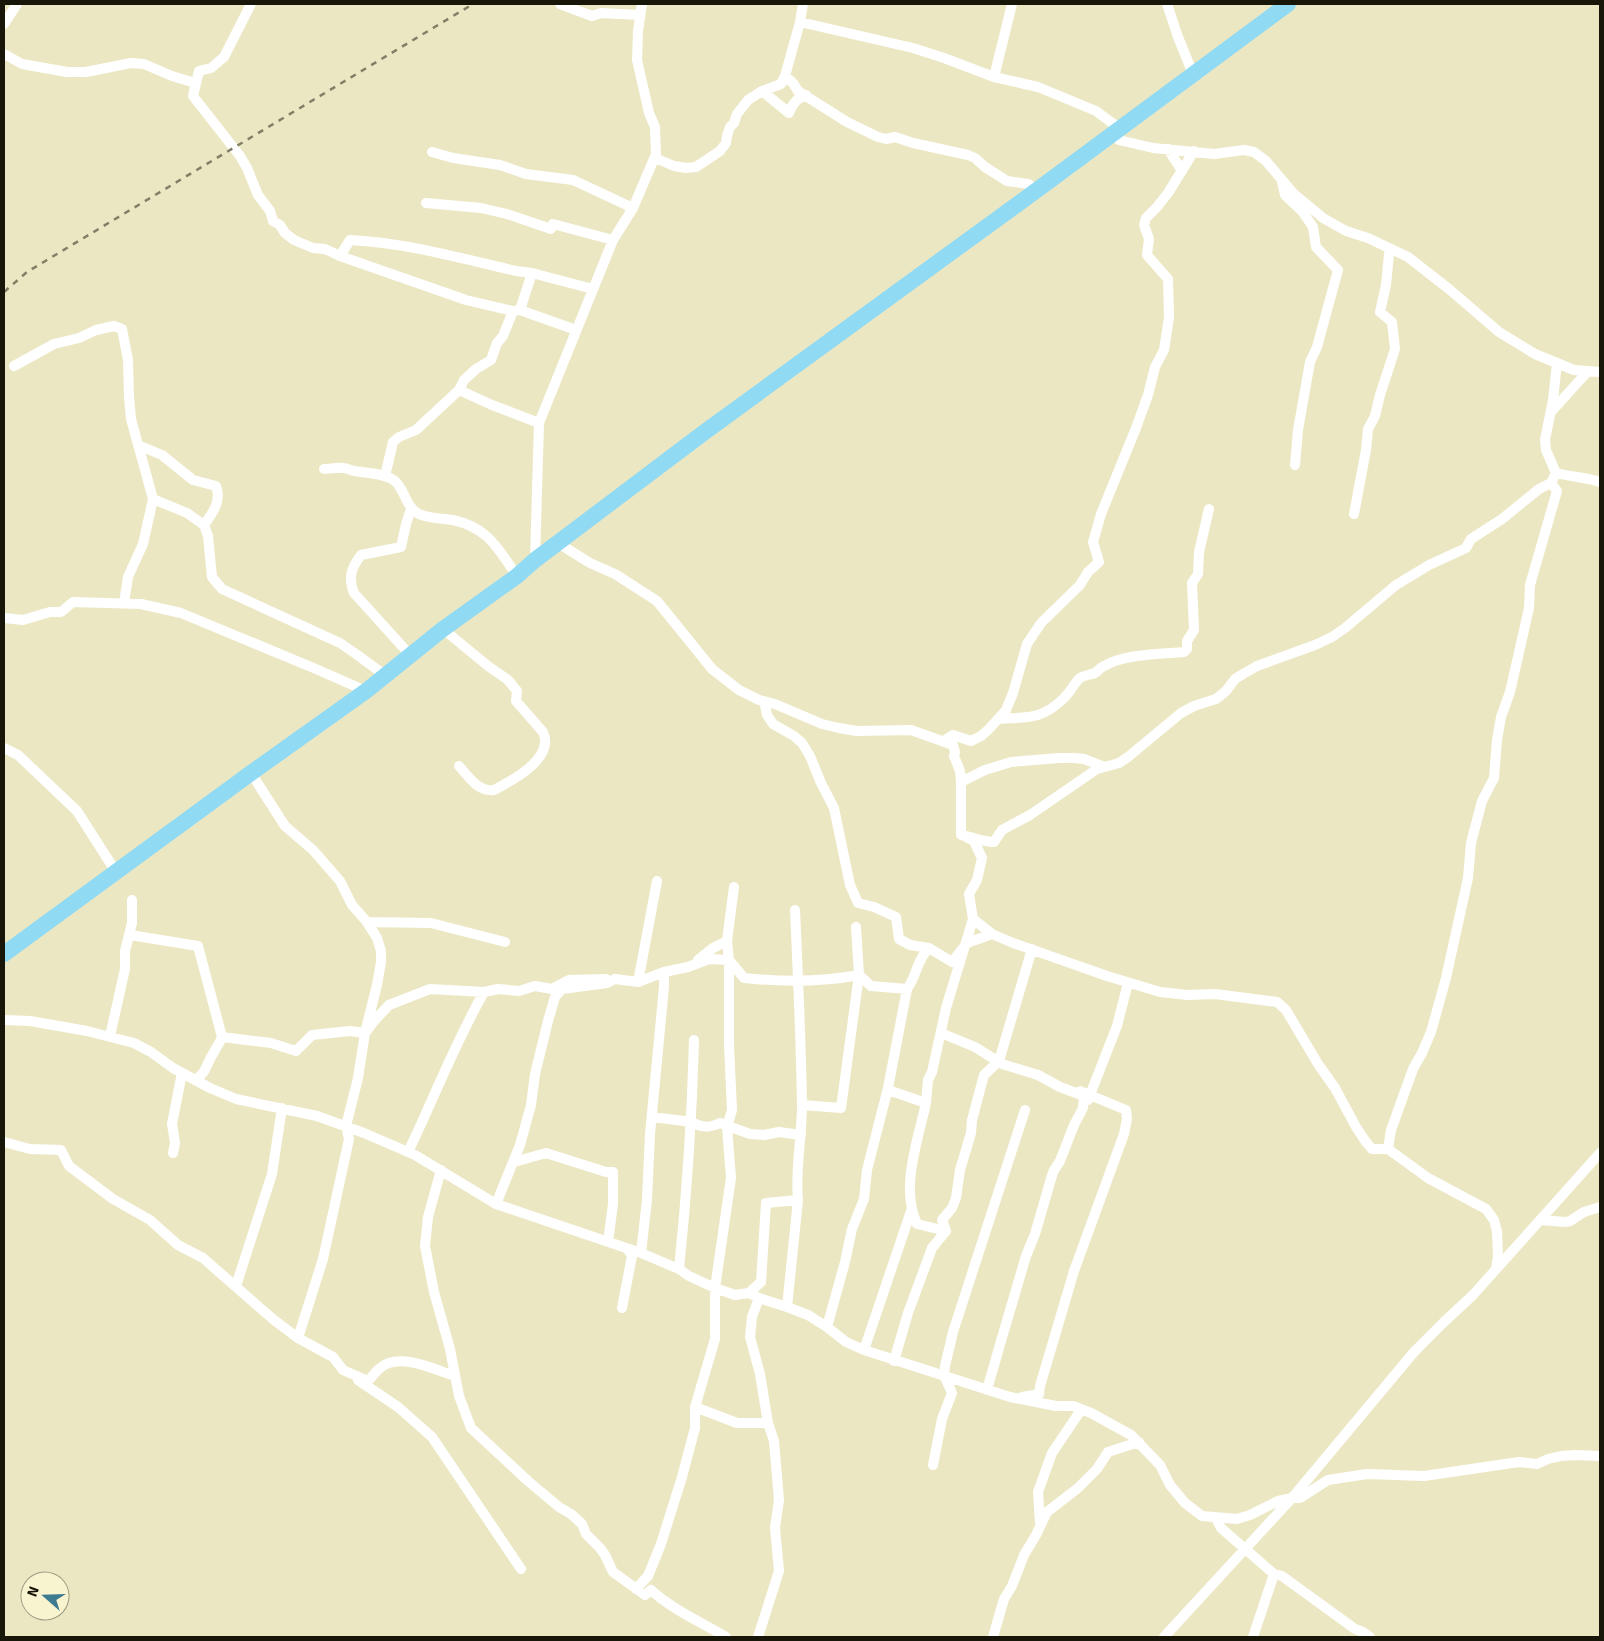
<svg xmlns="http://www.w3.org/2000/svg" width="1604" height="1641" font-family="Signika,sans-serif">
<rect width="100%" height="100%" fill="#ece7c3"/>
<g fill="none" stroke-linecap="round" stroke-linejoin="round">
<path stroke="#fff" stroke-width="10" d="M251,4L224,57L211,68L199,71L193,96L240,156L247,168L258,195L270,211L273,221L280,225L285,233L294,240L313,248L325,249L340,256L466,300L513,311L520,310L576,330
M560,4L592,16L601,13L640,15
M1167,4L1178,37L1193,74
M800,22L913,48L944,58L994,77L1038,87L1096,111L1119,128
M4,24L17,4
M4,54L22,64L67,72H86L131,63L144,64L172,76L195,83
M785,76L793,83L798,91L847,122L878,137L886,139L895,137L913,143L968,155L975,158L985,167L1007,181L1028,184L1037,190
M994,77L1012,4
M762,91L789,113C792,104 797,98 806,95
M1111,134L1119,140L1153,148L1214,154L1244,150L1254,152L1266,161L1293,193L1323,218L1346,231L1368,238L1408,257L1449,289L1499,332L1535,354L1574,370L1600,372
M1168,149L1182,171
M432,152L453,158L500,165L526,174L573,180L633,208
M655,158L674,166L686,168L696,167L720,151L726,143L727,136L730,127L734,123L737,114L748,100L762,91L781,84L785,76L800,22L803,4
M1282,182L1285,195L1302,211L1313,227L1316,247L1338,270L1317,347L1310,362L1298,430L1295,465
M426,203L481,208L507,214L551,229L553,224L613,240
M340,256L350,240C407,243 460,258 516,271L532,273L593,289
M520,310L532,273
M14,366L54,344L79,338L96,330L114,326L122,329L128,360L129,397L131,419L153,499L143,544L128,577L124,603
M459,390L492,405L539,423
M1552,411L1588,371
M138,445L162,455L193,480L216,486C222,501 212,514 204,525
M324,469C330,469 337,467 343,468C347,468 350,470 354,471C366,473 385,473 395,481C405,490 406,508 419,514C430,519 442,518 453,520C489,528 498,549 517,576
M1556,473C1571,477 1586,477 1600,482
M385,476L393,442L399,437L416,430L459,390L464,380L476,369L491,360L497,343L503,336L513,311
M153,499L187,513L204,525L208,536L212,577L222,589L340,643L356,654L386,676
M1354,514L1366,450L1368,429L1375,416L1380,395L1395,349L1392,322L1380,312L1386,285L1389,254L1392,249
M558,543L590,563L615,574L657,601L712,669L739,690L759,700L775,704L822,724L839,728L857,731L911,730L953,745L955,752L954,756L960,771L961,782V835
M535,560L539,423L613,240L633,208L656,154L655,127L649,113L637,60L638,31L642,4
M4,618L23,620L50,612H61L73,602L141,604L181,613L316,669L366,691
M443,629L488,666L508,680L517,691L516,701L543,732C555,758 513,780 494,790C478,792 469,777 459,766
M411,656L354,593C348,578 351,568 361,555L401,547L406,524L411,509
M764,701L767,715L773,724L794,736L802,743L810,756L821,783L834,808L850,885L858,903L874,907L896,917L899,939L910,945L929,948L952,962L967,943L992,934
M999,719C1027,717 1041,720 1063,699C1070,693 1074,683 1080,678C1085,675 1090,675 1095,673C1098,671 1100,668 1104,666C1124,654 1160,654 1184,652L1187,649V641L1194,630L1192,583L1198,574L1199,552L1209,509
M944,741L953,735L971,741L981,736L989,729L1006,710L1013,693L1027,644L1041,623L1080,585L1088,572L1099,562L1093,542L1101,514L1136,428L1148,395L1155,367L1164,350L1169,317L1168,279L1147,255L1149,239L1144,225L1146,218L1157,207L1168,193L1194,151
M4,748L18,755L77,811L116,872
M251,773L285,826L313,850L340,881L352,905L367,922L377,938L381,951V962L377,985L365,1033L358,1078L346,1126L349,1139L323,1259L298,1338
M961,782L985,770L1011,762L1059,758H1074L1084,759L1102,766
M961,835C972,837 983,842 994,842L1002,830L1030,815L1097,769L1119,763L1128,757L1181,713L1194,706L1216,699L1226,691L1235,679L1243,674L1257,666L1315,645L1332,637L1345,628L1396,585L1429,565L1466,548L1471,539L1502,519L1539,489L1551,483L1556,473L1546,450L1545,440L1553,400L1557,363
M973,919L992,934L1013,943L1107,976L1160,992L1188,995L1215,994L1277,1002L1286,1010L1318,1064L1335,1088L1356,1127L1366,1142L1372,1149H1388L1428,1178L1486,1209L1494,1220L1497,1231L1498,1256L1496,1269
M367,922L431,923L505,942
M130,935L198,946L222,1037
M698,960L713,948L727,941
M638,982L657,881
M4,1020L30,1021L87,1031L134,1043L151,1052L173,1068L210,1088L236,1099L317,1116L364,1133L415,1155L496,1204L641,1253L679,1269L689,1276L715,1288L735,1295L749,1293L759,1298L787,1307L808,1315L827,1327L846,1342L864,1350L1010,1397L1056,1406H1073L1091,1413L1131,1435L1160,1465L1170,1485L1185,1503L1202,1516L1237,1519L1250,1515L1278,1501L1292,1498L1414,1352L1444,1322L1473,1295L1600,1153
M941,1033L975,1047L1002,1064L1038,1075L1060,1087L1084,1096L1083,1108L1074,1125L1060,1161L1053,1172L1035,1234L1026,1256L1001,1341L987,1390
M110,1036L125,969V951L132,923V900
M196,1080C208,1070 206,1064 214,1052C217,1046 220,1043 222,1037L271,1043L296,1051L312,1035L350,1031L365,1033L375,1020L389,1005L430,989L484,992L498,989L519,991L535,986L552,989L569,980L606,979
M888,1088L891,1091L926,1103L928,1080L932,1072L946,1008L973,919L969,894L977,880L982,858L974,841L966,837
M1088,1100L1117,1026L1128,983
M926,1103C918,1140 900,1188 917,1224L946,1231
M802,1105L841,1108L859,975L856,927
M652,1117L692,1122C702,1128 709,1128 720,1123L750,1134L764,1135L779,1132L801,1135
M4,1142L30,1149L61,1150L69,1166L113,1199L150,1220L178,1245L203,1258L274,1320L298,1338L333,1357L343,1370L368,1381C372,1377 375,1372 379,1369C397,1351 434,1369 454,1376
M1388,1149L1391,1130L1413,1069L1422,1053L1431,1032L1446,978L1468,878L1471,843L1482,801L1494,778L1497,740L1501,717L1510,692L1529,608L1530,585L1557,491L1551,483
M408,1152C434,1098 455,1043 484,992
M173,1153L175,1143L172,1124L182,1073
M514,1162L546,1153L606,1172H613V1204L608,1242
M441,1170L428,1217L425,1246L434,1292L450,1349L459,1396L471,1428L528,1481L559,1507L571,1514L582,1524L586,1534L600,1548L605,1555L613,1572L645,1595L651,1590C673,1610 701,1622 726,1637
M496,1204L520,1145L531,1105L535,1074L548,1021L555,997L562,989L607,983L615,979L638,982L664,972L688,967L709,959L729,960L744,978C782,982 822,982 859,975L871,986L907,989C917,976 916,961 929,948
M1540,1220L1566,1222L1570,1221L1584,1212L1600,1207
M641,1253L647,1200L650,1134L664,987V972
M679,1269C687,1192 692,1117 694,1040
M236,1286L272,1174L282,1108
M749,1293L761,1282L766,1203L798,1200
M787,1307L798,1200C795,1169 802,1136 802,1105C801,1040 798,975 795,910
M622,1308L632,1256L627,1248
M827,1327L845,1262L852,1229L864,1199L867,1170L888,1088L907,989
M864,1350L911,1211
M894,1361L908,1313L932,1248L946,1231L942,1220L952,1208L956,1198L960,1170L971,1133L972,1120L984,1075L999,1061L1032,949
M358,1380L398,1407L432,1437L521,1569
M1022,1397L1039,1394L1040,1386L1074,1271L1124,1134L1127,1119L1126,1110L1080,1091
M695,1407L737,1423H768
M933,1465L942,1419L952,1393L944,1375L945,1366L953,1332L1025,1110
M1216,1518L1221,1528L1274,1574L1282,1576L1355,1629L1363,1632L1370,1637
M1040,1523L1038,1492L1052,1453L1081,1410
M636,1589L648,1576L661,1544L682,1477L695,1428V1407L715,1339V1288L731,1178L727,1127L732,1110L729,1045V960L727,941L734,887
M758,1637L779,1571L775,1528L779,1500L774,1441L768,1423L760,1374L750,1337L752,1317L759,1298
M993,1637L1004,1599L1012,1586L1024,1555L1036,1535L1047,1512L1078,1488L1097,1469L1108,1452L1139,1442
M1164,1637L1292,1498H1300L1328,1480L1367,1474L1424,1476L1519,1462L1537,1464L1548,1459L1561,1456L1575,1455L1600,1456
M1253,1637L1274,1574"/>
<path stroke="#90daf4" stroke-width="16" d="M4,954L251,773L366,691L443,629L517,576L535,560L706,431L1037,190L1288,4"/>
<path stroke="#827f66" stroke-width="2.5" stroke-dasharray="6 6" stroke-linecap="butt" d="M4,292L27,272L473,4"/>
</g>
<rect width="1604" height="1641" fill="none" stroke="#181609" stroke-width="10"/>
<g transform="translate(45 1596) rotate(290)"><circle r="24" fill="#f9f4d0" stroke="#9f9b80"/>
<path d="M0-4L9 19L0 12L-9 19Z" fill="#3d7b90"/>
<text y="-8" font-size="14" font-weight="bold" text-anchor="middle" fill="#181609">N</text>
</g>
</svg>
